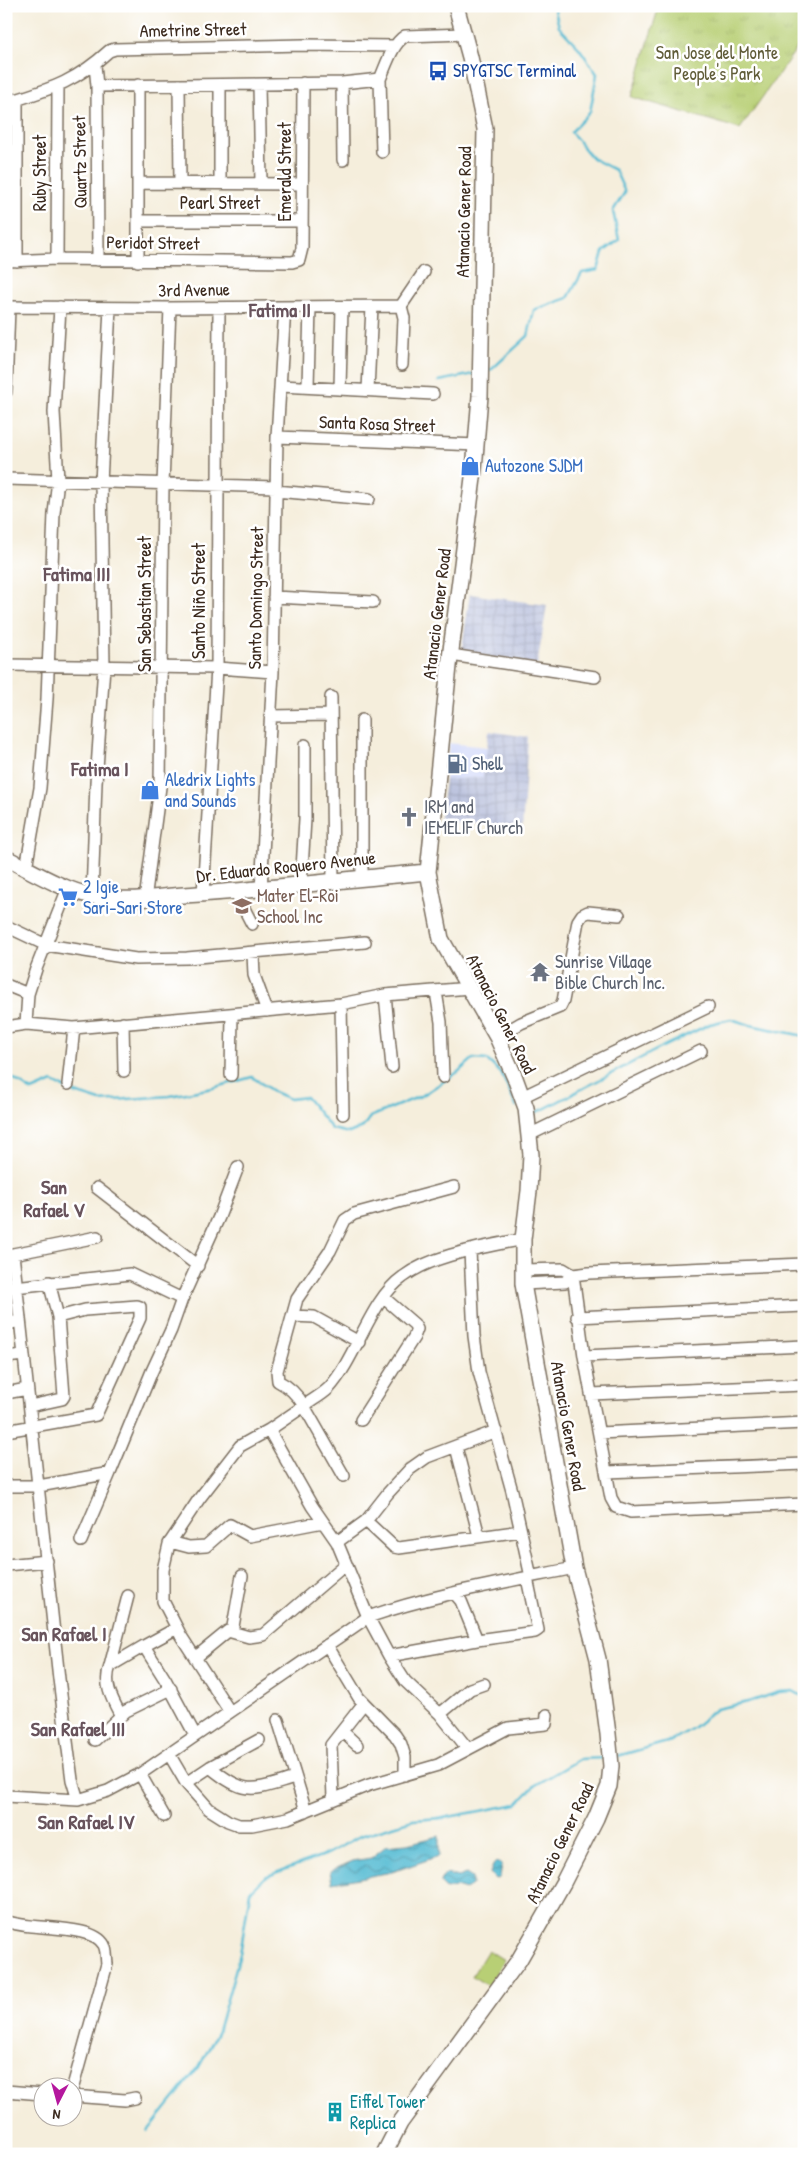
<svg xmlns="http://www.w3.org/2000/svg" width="810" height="2160" font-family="'Patrick Hand',sans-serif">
<defs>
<pattern id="industrial-grid" width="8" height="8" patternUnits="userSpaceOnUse" patternTransform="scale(1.25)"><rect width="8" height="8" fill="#bcc3de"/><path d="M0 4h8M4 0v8" fill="none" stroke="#a2a8be"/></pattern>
<pattern id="park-tufts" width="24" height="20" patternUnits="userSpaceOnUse" patternTransform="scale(1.25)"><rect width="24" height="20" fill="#b8cf74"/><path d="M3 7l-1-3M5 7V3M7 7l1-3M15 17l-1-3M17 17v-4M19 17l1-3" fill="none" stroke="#9fb264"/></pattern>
<pattern id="water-waves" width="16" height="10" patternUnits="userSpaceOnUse" patternTransform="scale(1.25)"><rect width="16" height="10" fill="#55bbd3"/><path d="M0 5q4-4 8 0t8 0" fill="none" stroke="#4898ab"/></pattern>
</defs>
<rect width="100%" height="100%" fill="#fff"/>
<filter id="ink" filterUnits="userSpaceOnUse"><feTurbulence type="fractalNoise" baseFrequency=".02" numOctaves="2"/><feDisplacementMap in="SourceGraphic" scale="10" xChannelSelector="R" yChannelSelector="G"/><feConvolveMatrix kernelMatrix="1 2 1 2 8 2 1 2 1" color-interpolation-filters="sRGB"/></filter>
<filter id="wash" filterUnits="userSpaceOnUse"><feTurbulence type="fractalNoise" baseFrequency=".0096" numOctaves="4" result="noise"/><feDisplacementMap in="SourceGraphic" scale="20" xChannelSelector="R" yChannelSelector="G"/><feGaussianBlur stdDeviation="1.12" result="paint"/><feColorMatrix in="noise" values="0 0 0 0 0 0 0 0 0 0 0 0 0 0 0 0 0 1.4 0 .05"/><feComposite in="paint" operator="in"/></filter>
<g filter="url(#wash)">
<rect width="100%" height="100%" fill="#f5eedc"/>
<path fill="#d2d9f9" d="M449,743L487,747L483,777L445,780Z"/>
<path fill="url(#industrial-grid)" d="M470,594L547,605L537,666L461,654Z
M489,731L528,737L522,831L484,823H439L445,780L483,777Z"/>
<path fill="url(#park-tufts)" stroke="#7a7c49" d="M659,6H804V38L740,129L632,97Z"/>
<path fill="#b8cf74" stroke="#7a7c49" d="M488,1950L504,1960L488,1986L472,1976Z"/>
<path fill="url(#water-waves)" stroke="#487278" d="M439,1836V1856L392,1872L332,1883L330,1871L353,1861L371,1858L386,1846L407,1844Z
M498,1862L502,1864L500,1877L498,1879L494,1878L490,1873L494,1863Z
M446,1874L458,1877L466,1874L472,1878V1885L466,1890L456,1887L446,1889L440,1883L441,1879Z"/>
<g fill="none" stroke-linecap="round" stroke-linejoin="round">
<path stroke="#55bbd3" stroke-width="2.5" d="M486,371L492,369L528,336L534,310L568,298L582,273L598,270L603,252L619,240L613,211L625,192L615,170L592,158L571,132L590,112L597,74L579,48L559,27L554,6
M439,381L474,374
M6,1074L32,1091L53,1082L75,1093L100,1101L170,1096L213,1088L252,1077L274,1092L290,1099L306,1097L332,1129L349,1133L363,1127L370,1117L423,1095L458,1072L473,1059L487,1060L501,1073L516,1106
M532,1113L542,1110L662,1047L710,1024L731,1019L750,1025L804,1036
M614,1757L671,1741L693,1728L716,1709L752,1701L779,1692L793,1691L804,1697
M148,2131L199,2067L218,2031L240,1954L250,1892L265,1877L329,1853L360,1836L413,1820L443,1818L517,1804L534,1786L580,1759L604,1758"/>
</g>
</g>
<g filter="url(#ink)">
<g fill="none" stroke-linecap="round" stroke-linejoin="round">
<defs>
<path id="minor" d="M95,65L97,86L98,260
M380,79L382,152
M342,83L343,160
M138,85V261
M179,85L180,183
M259,85L261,182
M97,86L342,83L380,79C386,66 392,44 405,36L465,34
M6,103C50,89 74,83 109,51L115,49L303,45L395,46
M139,183L301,184
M220,183V85
M138,221H302
M57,259L58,86
M6,261L57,259L292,262L299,260L302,248L303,83
M17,261V99
M401,306L404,318L402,365
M6,307L170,308L401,306L424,272
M281,386L433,394
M308,386L310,307
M340,388L342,307
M368,390L372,307
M6,392L9,307
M277,437L477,445
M6,479L276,487
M275,491L369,499
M274,597L373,602
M451,655L595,677
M6,665L217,668L273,672
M331,697L333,881
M270,716L331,715
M362,720V878
M26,868L40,788L47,699L54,513L58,480L54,412L60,307
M301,886L305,819V745
M68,888L36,969L28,994L26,1024L74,1028L341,1004L385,995L470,988
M261,890L273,672L277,437L285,307
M235,891L252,924
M203,894L217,668L219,308
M92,896L96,783L104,666L101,482L110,308
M145,900L160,787L163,484L170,308
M6,926L46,945L136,959L187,958L365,942
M253,953L254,975L267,1011
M6,985L28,994
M436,992L441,1022L443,1077
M385,995L392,1067
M341,1004L343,1114
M123,1023L124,1071
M6,1027L26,1024
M497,1037L521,1023L560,1007L563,1001L578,921L582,915L588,912L619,915
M231,1075L232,1014
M68,1084L74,1028
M522,1097L708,1007
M529,1135L701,1051
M97,1188L198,1266
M470,1251L474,1336L479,1372L512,1491L531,1577
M13,1254L97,1237
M6,1255L13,1254L59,1679L72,1780L78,1800
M522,1270L563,1269L573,1275
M573,1275L584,1356L611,1498L616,1507L631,1512L804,1504
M523,1284L565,1282L573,1275L589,1273L804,1264
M6,1288L130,1274L182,1299
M292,1316L314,1317L359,1342
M577,1317L804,1306
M6,1324L20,1321
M584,1356L804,1346
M6,1357L24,1355
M6,1393L27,1389
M591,1394L804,1385
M30,1406L62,1399L64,1396L58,1317L49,1282
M361,1420L414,1337L417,1329L414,1324L384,1298
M269,1430L312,1506L337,1542L368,1617L389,1656L405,1681L440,1714L468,1749
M6,1431L96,1415L140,1318V1307L137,1306L85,1310L58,1317
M599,1433L804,1423
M456,1447L479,1536
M607,1472L804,1464
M344,1476L304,1406C312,1400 322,1395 329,1388C357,1357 370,1300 403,1277C434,1254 486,1247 523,1239
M6,1486H39L110,1473L152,1371L171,1330L182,1299L219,1217L238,1167
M366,1521L394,1547L399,1548L521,1531
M81,1541L110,1473
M170,1542L189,1547L206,1546L230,1525L250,1536L323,1522
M337,1542L366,1521L388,1493L410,1469L427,1457L496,1431
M6,1565L47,1561
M455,1594L461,1601L477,1640
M177,1628L144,1646L166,1681L195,1735
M232,1632L242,1576
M327,1645L359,1698L395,1735L401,1744L405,1757V1775
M389,1656L477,1640L535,1632L538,1630L527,1578
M195,1658L228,1631L249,1637L263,1635L346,1564
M110,1666L128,1596
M230,1712L181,1636L163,1601V1570L169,1544L199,1499L240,1446L269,1430L304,1406C297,1394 290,1387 278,1381L277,1371L297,1299L330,1251L345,1220L354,1214L454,1187
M440,1714L470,1689L484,1684
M121,1716C112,1699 103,1684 110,1666L144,1646
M278,1720L306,1811
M342,1731L357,1745
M95,1740L126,1711L171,1689
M169,1754L186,1783L209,1809L228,1821L239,1825H252L288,1818L369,1785L438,1765L508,1728L546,1724L547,1715
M210,1767C246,1797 253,1790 295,1778
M140,1774L164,1816
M186,1783L210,1767L259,1740
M6,1796L78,1800L108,1791L140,1774L169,1754L368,1617C435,1594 506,1582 574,1568
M333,1798L331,1745L364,1703
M6,1921C28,1931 93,1923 104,1945C107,1951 106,1958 107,1964L72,2090
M6,2091L42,2094
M72,2096L125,2100L135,2098"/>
<path id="major" d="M6,858C34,872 63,890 93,896C124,903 154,897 184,895C266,890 346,879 428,872
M384,2154L400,2123L519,1960L563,1883L596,1818L609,1786L611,1766L608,1734L598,1659L574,1568L523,1284V1239L529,1191L531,1155L526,1108L515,1078L497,1037L441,939L428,872L449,666L474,470L480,396L485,129L470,57L456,6"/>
</defs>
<use href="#minor" stroke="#7c6f60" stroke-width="14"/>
<use href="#major" stroke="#7c6f60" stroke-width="18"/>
<use href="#minor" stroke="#fff" stroke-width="11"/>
<use href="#major" stroke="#fff" stroke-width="15"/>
</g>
</g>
<defs>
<symbol id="bus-bare" viewBox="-9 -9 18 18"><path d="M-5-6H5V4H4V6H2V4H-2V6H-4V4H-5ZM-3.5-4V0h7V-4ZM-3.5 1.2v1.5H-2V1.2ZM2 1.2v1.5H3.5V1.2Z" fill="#1a4fb4" stroke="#fff" stroke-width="2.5" paint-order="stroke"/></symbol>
<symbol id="shop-bare" viewBox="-9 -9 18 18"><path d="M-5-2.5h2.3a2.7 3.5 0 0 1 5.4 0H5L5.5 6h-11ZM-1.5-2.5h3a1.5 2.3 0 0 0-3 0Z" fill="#3f7fe0" stroke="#fff" stroke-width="2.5" paint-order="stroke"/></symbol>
<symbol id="fuel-bare" viewBox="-9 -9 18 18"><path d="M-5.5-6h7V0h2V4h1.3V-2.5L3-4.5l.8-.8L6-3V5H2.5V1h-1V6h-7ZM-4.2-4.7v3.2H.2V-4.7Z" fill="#5c6f8a" stroke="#fff" stroke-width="2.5" paint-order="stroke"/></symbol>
<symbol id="church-bare" viewBox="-9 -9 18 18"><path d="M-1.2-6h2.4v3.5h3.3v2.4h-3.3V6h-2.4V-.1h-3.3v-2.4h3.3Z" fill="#6b7280" stroke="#fff" stroke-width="2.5" paint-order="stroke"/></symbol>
<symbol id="supermarket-bare" viewBox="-9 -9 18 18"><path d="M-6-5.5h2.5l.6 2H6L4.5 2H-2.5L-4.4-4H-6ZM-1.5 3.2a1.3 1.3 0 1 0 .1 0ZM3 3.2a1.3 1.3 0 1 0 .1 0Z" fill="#3f7fe0" stroke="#fff" stroke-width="2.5" paint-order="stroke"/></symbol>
<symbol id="school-bare" viewBox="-9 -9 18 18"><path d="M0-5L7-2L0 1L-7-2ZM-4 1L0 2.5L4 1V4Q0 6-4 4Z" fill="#8d6e63" stroke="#fff" stroke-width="2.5" paint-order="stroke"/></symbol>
<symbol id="temple-bare" viewBox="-9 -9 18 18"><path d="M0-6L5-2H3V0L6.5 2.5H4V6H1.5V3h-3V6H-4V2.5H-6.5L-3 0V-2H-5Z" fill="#6b7280" stroke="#fff" stroke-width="2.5" paint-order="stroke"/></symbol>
<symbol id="building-bare" viewBox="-9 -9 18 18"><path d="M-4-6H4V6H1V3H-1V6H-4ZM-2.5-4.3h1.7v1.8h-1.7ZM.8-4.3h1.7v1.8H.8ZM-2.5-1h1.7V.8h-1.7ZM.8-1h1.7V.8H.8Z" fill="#0f9aa8" stroke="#fff" stroke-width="2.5" paint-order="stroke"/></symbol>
</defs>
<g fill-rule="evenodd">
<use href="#bus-bare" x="424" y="57" width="28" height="28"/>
<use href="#shop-bare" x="456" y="452" width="28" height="28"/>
<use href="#fuel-bare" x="443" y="750" width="28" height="28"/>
<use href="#shop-bare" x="136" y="776" width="28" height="28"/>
<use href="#church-bare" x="395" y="803" width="28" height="28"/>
<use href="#supermarket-bare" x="54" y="883" width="28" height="28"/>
<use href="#school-bare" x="228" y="892" width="28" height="28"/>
<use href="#temple-bare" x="526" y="958" width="28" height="28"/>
<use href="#building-bare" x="321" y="2098" width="28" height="28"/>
</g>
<g text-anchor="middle" stroke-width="5" stroke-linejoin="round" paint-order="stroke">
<g font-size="18" fill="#3b2a1e" stroke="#fff">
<text transform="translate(193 30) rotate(-1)" y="6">Ametrine Street</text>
<text transform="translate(80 162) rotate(-91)" y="6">Quartz Street</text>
<text transform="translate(285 172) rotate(-90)" y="6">Emerald Street</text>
<text transform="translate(40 173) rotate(-90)" y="6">Ruby Street</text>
<text x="220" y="209">Pearl Street</text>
<text transform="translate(464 212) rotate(-89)" y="6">Atanacio Gener Road</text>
<text transform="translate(153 243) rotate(1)" y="6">Peridot Street</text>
<text transform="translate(194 290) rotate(-1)" y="6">3rd Avenue</text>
<text transform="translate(377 424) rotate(2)" y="6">Santa Rosa Street</text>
<text transform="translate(256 598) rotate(-89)" y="6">Santo Domingo Street</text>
<text transform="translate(199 601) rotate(-90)" y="6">Santo Niño Street</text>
<text transform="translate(145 604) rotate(-90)" y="6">San Sebastian Street</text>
<text transform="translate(437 614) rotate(-83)" y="6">Atanacio Gener Road</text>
<text transform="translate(286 867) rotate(-6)" y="6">Dr. Eduardo Roquero Avenue</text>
<text transform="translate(501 1014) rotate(63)" y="6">Atanacio Gener Road</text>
<text transform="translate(568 1426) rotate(80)" y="6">Atanacio Gener Road</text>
<text transform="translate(560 1843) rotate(-64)" y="6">Atanacio Gener Road</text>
</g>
<g font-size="18" fill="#605c38" stroke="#fff">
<text x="717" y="59">San Jose del Monte<tspan x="717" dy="21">People's Park</tspan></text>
</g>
<g font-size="18" fill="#164399" stroke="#fff" text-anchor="start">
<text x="453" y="77">SPYGTSC Terminal</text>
</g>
<g font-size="18" fill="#366cbe" stroke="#fff" text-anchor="start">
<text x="485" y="472">Autozone SJDM</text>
<text x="165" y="786">Aledrix Lights<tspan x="165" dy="21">and Sounds</tspan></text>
<text x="83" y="893">2 Igie<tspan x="83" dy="21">Sari-Sari Store</tspan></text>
</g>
<g font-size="18" fill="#4e5e75" stroke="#fff" text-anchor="start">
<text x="472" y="770">Shell</text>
</g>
<g font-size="18" fill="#5b616d" stroke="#fff" text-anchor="start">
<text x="424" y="813">IRM and<tspan x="424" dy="21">IEMELIF Church</tspan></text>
<text x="555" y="968">Sunrise Village<tspan x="555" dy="21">Bible Church Inc.</tspan></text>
</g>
<g font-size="18" fill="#785e54" stroke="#fff" text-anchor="start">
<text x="257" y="902">Mater El-Roi<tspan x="257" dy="21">School Inc</tspan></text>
</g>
<g font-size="18" fill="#0d838f" stroke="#fff" text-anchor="start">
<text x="350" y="2108">Eiffel Tower<tspan x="350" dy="21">Replica</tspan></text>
</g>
<g font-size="20" font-weight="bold" fill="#68535c" stroke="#fff">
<text x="280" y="317">Fatima II</text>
<text x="77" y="581">Fatima III</text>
<text x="100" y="776">Fatima I</text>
<text x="54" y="1194">San<tspan x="54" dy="23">Rafael V</tspan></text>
<text x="64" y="1641">San Rafael I</text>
<text x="78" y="1736">San Rafael III</text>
<text x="86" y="1829">San Rafael IV</text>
</g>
</g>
<rect width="810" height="2160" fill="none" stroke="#fff" stroke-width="25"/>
<g transform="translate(58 2102) rotate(186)"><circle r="24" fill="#ffffff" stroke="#b1aaa5"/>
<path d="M0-4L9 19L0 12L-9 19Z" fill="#b5179e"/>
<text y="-8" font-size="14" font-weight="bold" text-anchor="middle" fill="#3b2a1e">N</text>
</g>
</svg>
